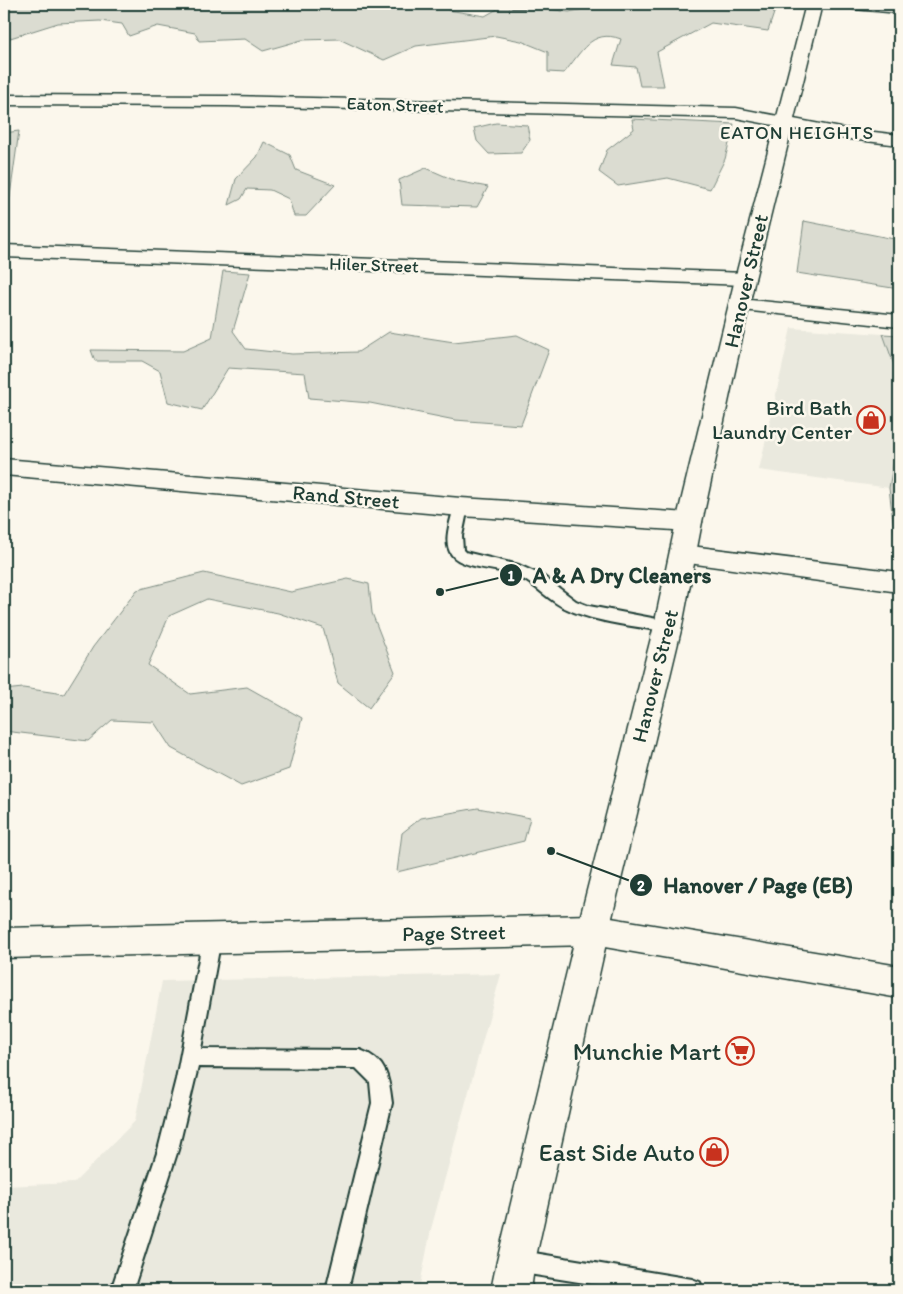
<svg xmlns="http://www.w3.org/2000/svg" width="903" height="1294" font-family="Itim,sans-serif">
<rect width="100%" height="100%" fill="#fbf7ec"/>
<filter id="ink" filterUnits="userSpaceOnUse"><feTurbulence type="fractalNoise" baseFrequency=".02" numOctaves="2"/><feDisplacementMap in="SourceGraphic" scale="10" xChannelSelector="R" yChannelSelector="G"/><feConvolveMatrix kernelMatrix="1 2 1 2 8 2 1 2 1" color-interpolation-filters="sRGB"/></filter>
<g filter="url(#ink)">
<path fill="#eae9de" d="M791,328L883,334L899,379V431L889,488L759,470Z
M501,974L431,1229L419,1290H4V1186L74,1183L135,1121L162,981Z"/>
<path fill="#dbdcd1" stroke="#7d8c82" d="M4,4H444L448,10L485,16L499,8L535,7L569,12L608,4H777L768,31L711,23L657,52L664,86H640L636,67L613,65L621,39C591,28 581,53 564,73L548,72V52L521,41L496,36L416,46L384,60L339,39L302,40L263,51L245,39L199,41L195,33L158,26L129,36L122,24L100,21L58,23L4,40Z
M632,119L734,124L725,159L710,189L668,178L618,186L599,172L607,150L634,129Z
M496,123L527,125L530,140L521,153L489,154L477,141L474,128Z
M19,131L9,203L4,214V133Z
M264,142L290,155L296,170L335,185L306,216H294L289,199L270,190L247,189L241,199L229,205L236,179L257,157Z
M426,168L456,181L488,187L477,207L402,205L399,180Z
M804,221L899,240V289L797,273Z
M223,271L250,273L233,331L246,349L292,354L358,352L389,332L454,342L517,335L549,350L521,425L455,420L370,403L309,398L305,373L228,368L202,410L168,402L160,371L142,361H95L91,350L183,351L212,338Z
M883,334L899,335V379Z
M899,431V555L897,554L889,488Z
M204,573L291,592L348,579L369,584L372,613L395,672L369,708L338,683L323,628L278,613L207,599L169,616L148,665L190,694L247,687L302,718L289,769L241,786L171,748L154,722L112,720L88,741L4,731V690L23,688L64,694L93,647L137,590Z
M478,808L530,818L524,841L397,872L402,833L421,818Z"/>
<g fill="none" stroke-linecap="round" stroke-linejoin="round">
<defs>
<path id="service" d="M461,502L466,504L468,507L462,536L463,550L465,552L519,565L543,576L576,601L589,606L673,622L675,626L673,630L668,632C637,626 596,623 567,609C546,600 533,580 509,573C495,569 460,567 452,555C442,543 451,520 454,507L456,504Z
M212,930L218,932L221,938L201,1049L360,1050C387,1060 389,1078 392,1103L348,1290H326L372,1103L370,1082L356,1068L198,1067L178,1150L133,1290H111L158,1150L176,1079L203,938L206,932Z
M516,1250L692,1279L700,1282L703,1290H629L516,1272L509,1268L505,1261L509,1254Z"/>
<path id="minor" d="M510,4H527L525,7H512Z
M846,4H899V13L854,9L848,7Z
M4,95L227,96L736,108L841,128L899,135V145L841,138L736,118L227,106L4,105Z
M4,245L745,273L752,275L755,279L752,283L745,285L4,257Z
M740,299L899,315V327L733,309L729,305L733,301Z
M4,459L461,498L689,513L698,516L702,522L698,528L689,531L461,516L4,475Z
M683,545L899,572V592L674,561L670,554L674,547Z
M593,915L899,966V998L593,945L4,958V928Z"/>
<path id="secondary" d="M806,4H822L755,279L702,522L682,626L609,930L535,1261L531,1290H491L497,1261L577,930L654,626L676,522L735,279Z"/>
</defs>
<use href="#service" stroke="#1f3d34" stroke-width="4"/>
<use href="#minor" stroke="#1f3d34" stroke-width="3"/>
<use href="#secondary" stroke="#1f3d34" stroke-width="3"/>
<use href="#service" fill="#fbf7ec" fill-rule="evenodd"/>
<use href="#minor" fill="#fbf7ec" fill-rule="evenodd"/>
<use href="#secondary" fill="#fbf7ec" fill-rule="evenodd"/>
</g>
</g>
<defs>
<symbol id="shop-ring" viewBox="-11 -11 22 22"><circle r="9.5" fill="#fbf7ec" stroke="#c8321e" stroke-width="1.5"/><path d="M-5-2.5h2.3a2.7 3.5 0 0 1 5.4 0H5L5.5 6h-11ZM-1.5-2.5h3a1.5 2.3 0 0 0-3 0Z" fill="#c8321e"/></symbol>
<symbol id="supermarket-ring" viewBox="-11 -11 22 22"><circle r="9.5" fill="#fbf7ec" stroke="#c8321e" stroke-width="1.5"/><path d="M-6-5.5h2.5l.6 2H6L4.5 2H-2.5L-4.4-4H-6ZM-1.5 3.2a1.3 1.3 0 1 0 .1 0ZM3 3.2a1.3 1.3 0 1 0 .1 0Z" fill="#c8321e"/></symbol>
</defs>
<g fill-rule="evenodd">
<use href="#shop-ring" x="855" y="404" width="32" height="32"/>
<use href="#supermarket-ring" x="724" y="1035" width="32" height="32"/>
<use href="#shop-ring" x="698" y="1136" width="32" height="32"/>
</g>
<g text-anchor="middle" stroke-width="5" stroke-linejoin="round" paint-order="stroke">
<g font-size="18" fill="#1f3d34" stroke="#fbf7ec">
<text transform="translate(395 105) rotate(2)" y="6">Eaton Street</text>
<text transform="translate(374 265) rotate(2)" y="6">Hiler Street</text>
</g>
<g font-size="19" letter-spacing="1" fill="#1f3d34" stroke="#fbf7ec">
<text x="797" y="139">EATON HEIGHTS</text>
</g>
<g font-size="21" fill="#1f3d34" stroke="#fbf7ec">
<text transform="translate(746 281) rotate(-77)" y="7">Hanover Street</text>
<text transform="translate(346 497) rotate(5)" y="7">Rand Street</text>
<text transform="translate(655 676) rotate(-76)" y="7">Hanover Street</text>
<text transform="translate(454 933) rotate(-1)" y="7">Page Street</text>
</g>
<g font-size="21" fill="#1f3d34" stroke="#fbf7ec" text-anchor="end">
<text x="852" y="415">Bird Bath<tspan x="852" dy="24">Laundry Center</tspan></text>
</g>
<g font-size="25" fill="#1f3d34" stroke="#fbf7ec" text-anchor="end">
<text x="721" y="1060">Munchie Mart</text>
<text x="695" y="1161">East Side Auto</text>
</g>
</g>
<path fill="none" stroke="#1f3d34" stroke-width="2" d="M440 592L511 575M551 851L641 885"/>
<g fill="#1f3d34" stroke="#fbf7ec" stroke-width="2">
<circle cx="440" cy="592" r="5"/>
<circle cx="551" cy="851" r="5"/>
<circle cx="511" cy="575" r="12"/>
<circle cx="641" cy="885" r="12"/>
</g>
<g font-size="15" text-anchor="middle" font-weight="bold" fill="#fff">
<text x="511" y="581">1</text>
<text x="641" y="891">2</text>
</g>
<g font-size="22" text-anchor="middle" font-weight="bold" fill="#1f3d34" stroke="#fbf7ec" stroke-width="5" stroke-linejoin="round" paint-order="stroke">
<text x="622" y="583">A &amp; A Dry Cleaners</text>
<text x="758" y="893">Hanover / Page (EB)</text>
</g>
<rect width="903" height="1294" fill="none" stroke="#fbf7ec" stroke-width="20"/>
<rect x="10" y="10" width="883" height="1274" fill="none" stroke="#1f3d34" stroke-width="2" filter="url(#ink)"/>
</svg>
